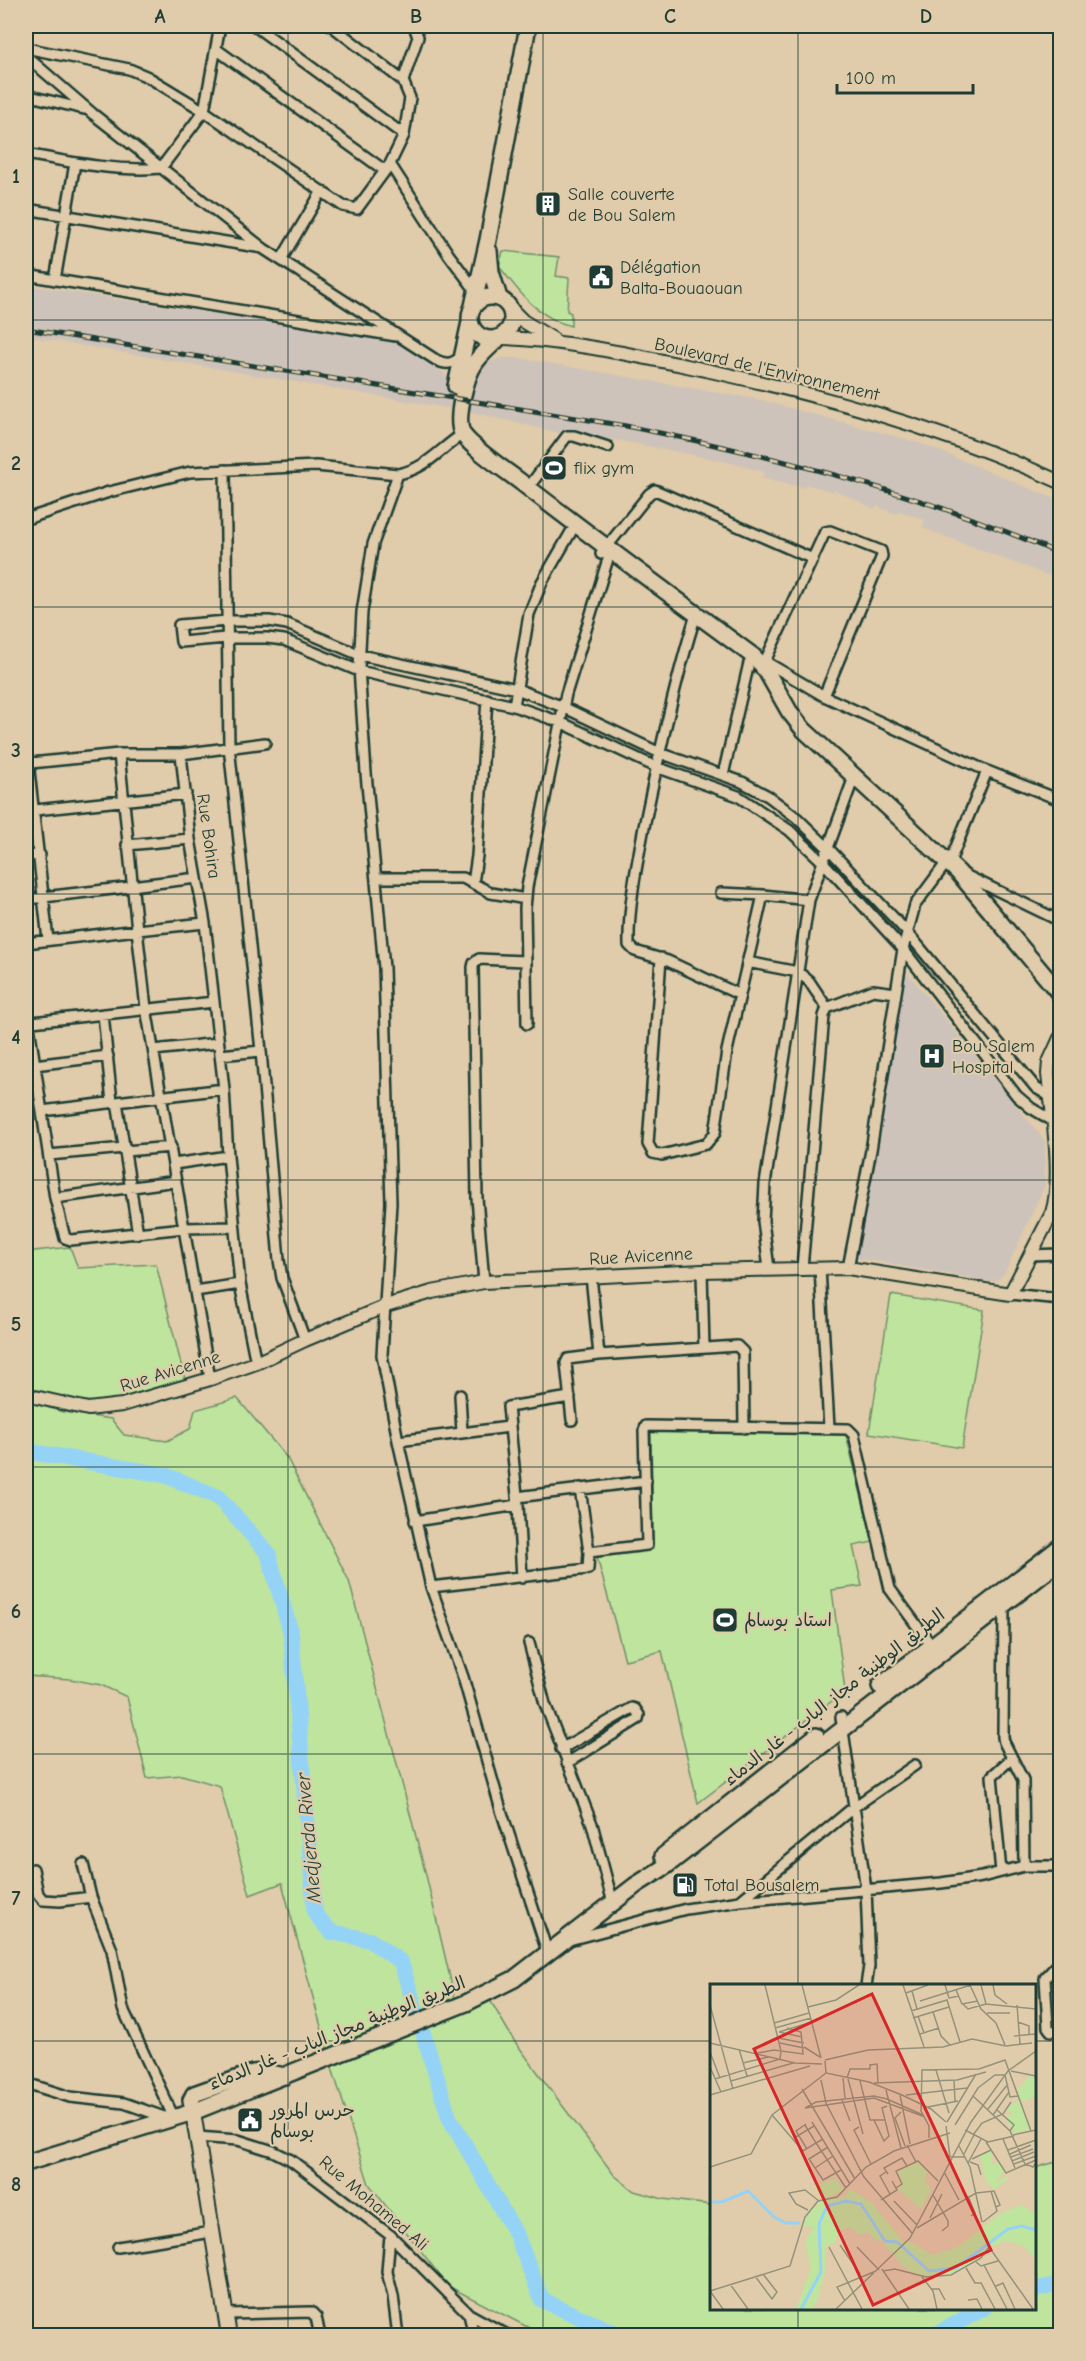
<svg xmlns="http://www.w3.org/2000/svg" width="1086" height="2361" font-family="'Comic Neue','Playpen Sans Arabic',sans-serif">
<rect width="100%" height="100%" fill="#e0cbaa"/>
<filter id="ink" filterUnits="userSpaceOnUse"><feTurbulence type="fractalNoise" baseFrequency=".0167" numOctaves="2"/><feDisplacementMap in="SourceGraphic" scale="12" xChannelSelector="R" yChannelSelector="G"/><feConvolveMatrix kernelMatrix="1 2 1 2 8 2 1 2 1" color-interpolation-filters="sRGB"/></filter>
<g filter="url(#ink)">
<path fill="#cec3ba" d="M26,285L400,342L470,392L476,374L488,362L501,358H519L760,400L920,443L1060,501V580L923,528L925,520L899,511L896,514L877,506L875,509L835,490L834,492L806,484L804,488L762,478L764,472L719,460L621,441L560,433L471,412L26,336Z
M906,971L1045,1141V1185L1004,1274L994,1282L850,1257Z"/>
<path fill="#bfe49e" stroke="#6f9069" stroke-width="1.5" d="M503,251L559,257L556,276L569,278L567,311L571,313V326C538,318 519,292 499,266Z
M70,1247L78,1268L156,1264L185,1380C159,1388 131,1401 104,1402C77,1403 51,1396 26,1389V1252Z
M891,1295L984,1310L962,1448L869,1433Z
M237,1398L287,1458L349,1581L426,1875L458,2012L490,2000L513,2039L614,2175L634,2191L663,2199L711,2205V2308H1034V2168L1060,2161V2333L1056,2336L543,2335L448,2286L369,2184L333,2071L282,1883L250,1895L220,1786L182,1775L147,1778L127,1697L101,1685L70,1679L26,1676V1401L63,1412L111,1419L124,1435L167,1441L190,1429L195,1410Z
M651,1431H845L873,1542L853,1546L862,1586L832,1590L845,1691L698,1803L662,1651L625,1660L597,1557L653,1549Z"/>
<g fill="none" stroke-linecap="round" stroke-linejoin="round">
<path stroke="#95d3f6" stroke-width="16" d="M26,1451L165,1475L218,1497L268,1553L291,1633L315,1914L331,1932L370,1940L401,1962L449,2117L517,2236L542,2300L622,2336
M1034,2290L1060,2284
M933,2336L984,2308"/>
<defs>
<path id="minor" d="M255,26L404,135
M26,48L129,69L148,77L204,111L343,206L357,209L390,164L404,135L410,98L403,81L332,26
M216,49L384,170
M26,56L93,114L264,249L436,360C448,366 453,363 463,356
M403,81L418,37L414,26
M26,95L84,109
M26,154C70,162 117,172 161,168L204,111L220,26
M390,164L449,255L476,291
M26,209L263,248
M281,260L322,191
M26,275L396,336
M55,280L75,163
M225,470L229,746L261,1051L279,1260L282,1278L305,1340
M398,474L373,544L362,612L359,668L366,773L384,968L391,1203L382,1355L398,1441L431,1587L463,1677L501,1810L548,1954
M528,488L567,436H574L608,447
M26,519L109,492L190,472L316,466L398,474C428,468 439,449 463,434
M601,554L649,494L655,490L813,559
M694,621C673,689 658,758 644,827C637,864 628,908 629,945L635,951L668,961L740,995
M766,662L824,696L987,771L1060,800
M761,670L825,532L830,531L881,551L882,556L824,696
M514,706L529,614L542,582L571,532
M181,754L190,839L205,923L214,1002L224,1089L228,1156L240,1284L256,1363
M723,775L749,663
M26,811L186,794
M127,845L190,839
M26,856L40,855
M949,864L987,771
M963,874L1060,921
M376,878H463L491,893L526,899
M473,883L477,856L487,699
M131,886L197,878
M721,893L763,895
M26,899L131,887
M205,923L137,930L146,1008L210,1379
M48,940L29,771L31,763L119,754H181L265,743
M26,943L137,930L119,754
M661,958L648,1144L653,1153L662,1155L706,1144L715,1133L727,1051L763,895L809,900
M747,962L798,972L809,981L827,1008
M214,1002L32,1022L29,1026L55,1198L65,1238L71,1240L184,1228L234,1227
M103,1014L112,1102
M527,1024L525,908L527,887L566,694L608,559
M154,1050L218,1043
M220,1055L261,1051
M34,1065L108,1056
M1051,1097L1036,1088L907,932L829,849L797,818L768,796L742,782L660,753L563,707L517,689L360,655L287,624L269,621H227L179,625L181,642L226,638H267L284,640L359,671L514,706L560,722L656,767L738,796L789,830L823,862L903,949L1017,1096L1031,1108L1053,1121
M117,1102L138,1234
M42,1111L224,1089
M125,1151L171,1147
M49,1155L124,1148
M174,1164L228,1156
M55,1198L176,1181
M1029,1255L1060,1254
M802,1268L824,1016L827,1008L873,990L896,993
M820,1268L829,1428
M848,1268L871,1150L903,949L915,905L947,862
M769,1269L763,1221L765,1184L809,900L854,777
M702,1271L704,1348
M591,1276L599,1355
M484,1282L477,1198L473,967L474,963L479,959L525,961
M195,1291L240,1284
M1010,1294L1060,1299
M460,1395L462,1433
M572,1420L566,1363L568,1359L599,1355L737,1346L743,1352L744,1428
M398,1441L509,1427
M517,1497L646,1481
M415,1521L518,1505
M589,1552L647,1545L644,1431L646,1426L848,1429L854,1435L890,1589L931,1645
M522,1578L518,1505L508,1407L570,1397
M431,1587L588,1569L589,1552L580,1488
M1004,1603L1003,1737L1004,1742L1023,1780L1024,1866
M529,1643L545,1704L592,1824L613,1903
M841,1717L866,1889L869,1966L866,1986
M561,1749L632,1708L635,1709L639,1715L638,1719L567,1763
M83,1864L91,1897L112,1950L123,2009L174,2118
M33,1869L38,1894L43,1900L60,1901L91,1897
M1001,1872L992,1776L1012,1758
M740,1901L854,1807L915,1765
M569,1940L686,1909L740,1901L941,1883L982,1877L1024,1866H1060
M1060,1962L1045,1978L1048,2027L1051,2031H1060
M26,2083L70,2097L124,2103L167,2118
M197,2137L238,2140L273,2151L291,2160L390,2235L469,2314L509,2336
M390,2235L387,2272L393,2296L398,2336
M118,2247L212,2232
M226,2314L311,2312L316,2317L320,2336
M469,2314L474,2336"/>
<path id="tertiary" d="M509,307L523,321L553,339
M502,338C562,340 623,353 682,365C812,392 939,427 1060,482
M26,1395L88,1409L122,1405L210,1379L256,1363L305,1340L386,1306L432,1292L484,1282L702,1271L848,1268L1010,1294L1052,1213C1063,1178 1052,1111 1048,1074L1049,1062L1060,1038"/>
<path id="secondary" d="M193,2112L229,2336"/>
<path id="primary" d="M489,251L491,272L499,298
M470 318a21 21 0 1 1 42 0a21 21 0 1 1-42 0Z
M473,306L488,240L528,26
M497,340C489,347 481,354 475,363C466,376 455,418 462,433C470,447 508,472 522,483C598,542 676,599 753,656L764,667L789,711L803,729L958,872L1060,994
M456,386L470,322
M880,1686L1060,1547
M663,1856L816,1736
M193,2112L191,2100L194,2094L253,2073L263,2072L285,2076
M26,2163L193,2112L466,2003L514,1979L636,1885L666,1866L1060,1561"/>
</defs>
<use href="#minor" stroke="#1f3d34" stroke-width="14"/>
<use href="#tertiary" stroke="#1f3d34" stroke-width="16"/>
<use href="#secondary" stroke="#1f3d34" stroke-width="18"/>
<use href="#primary" stroke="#1f3d34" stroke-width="20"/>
<use href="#minor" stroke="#e0cbaa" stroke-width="9"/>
<use href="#tertiary" stroke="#e0cbaa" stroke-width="12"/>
<use href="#secondary" stroke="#e0cbaa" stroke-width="14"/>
<use href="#primary" stroke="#e0cbaa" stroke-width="15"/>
<defs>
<path id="rail" d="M26,329L626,426C775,456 921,493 1060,554"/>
</defs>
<use href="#rail" stroke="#1f3d34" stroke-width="5"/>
<use href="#rail" stroke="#e0cbaa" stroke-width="3" stroke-dasharray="9" stroke-linecap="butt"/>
</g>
</g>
<path fill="none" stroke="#1f3d34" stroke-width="1.5" stroke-opacity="0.55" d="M288,26V2336M543,26V2336M798,26V1986M26,320H1060M26,607H1060M26,894H1060M26,1180H1060M26,1467H1060M26,1754H1060M26,2041H711M1034,2041H1060M798,2308V2336"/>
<defs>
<symbol id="building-square" viewBox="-11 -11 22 22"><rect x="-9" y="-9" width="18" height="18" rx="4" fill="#1f3d34" stroke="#e0cbaa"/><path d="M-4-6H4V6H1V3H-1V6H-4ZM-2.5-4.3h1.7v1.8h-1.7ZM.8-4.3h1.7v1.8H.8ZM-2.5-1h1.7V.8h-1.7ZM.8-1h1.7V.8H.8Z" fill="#fff"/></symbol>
<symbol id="civic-square" viewBox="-11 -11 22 22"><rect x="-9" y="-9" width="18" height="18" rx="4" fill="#1f3d34" stroke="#e0cbaa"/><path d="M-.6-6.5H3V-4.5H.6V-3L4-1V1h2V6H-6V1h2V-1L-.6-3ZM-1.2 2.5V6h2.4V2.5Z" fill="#fff"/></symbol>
<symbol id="stadium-square" viewBox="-11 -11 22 22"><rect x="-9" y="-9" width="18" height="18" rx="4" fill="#1f3d34" stroke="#e0cbaa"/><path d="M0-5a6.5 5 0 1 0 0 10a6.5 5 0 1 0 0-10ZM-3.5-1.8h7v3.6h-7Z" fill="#fff"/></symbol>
<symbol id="hospital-square" viewBox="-11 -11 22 22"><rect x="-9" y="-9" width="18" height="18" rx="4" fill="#1f3d34" stroke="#e0cbaa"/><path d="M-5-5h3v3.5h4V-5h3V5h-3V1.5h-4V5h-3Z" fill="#fff"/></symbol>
<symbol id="fuel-square" viewBox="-11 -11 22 22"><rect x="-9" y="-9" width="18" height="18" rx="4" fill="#1f3d34" stroke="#e0cbaa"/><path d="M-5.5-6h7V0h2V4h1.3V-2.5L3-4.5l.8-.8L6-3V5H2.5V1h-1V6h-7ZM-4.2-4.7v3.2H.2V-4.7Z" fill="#fff"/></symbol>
</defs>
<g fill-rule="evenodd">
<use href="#building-square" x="533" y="189" width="30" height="30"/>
<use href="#civic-square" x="586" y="262" width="30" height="30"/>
<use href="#stadium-square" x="539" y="453" width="30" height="30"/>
<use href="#hospital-square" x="917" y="1041" width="30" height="30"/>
<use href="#stadium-square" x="710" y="1605" width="30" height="30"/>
<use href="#fuel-square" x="670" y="1870" width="30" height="30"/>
<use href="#civic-square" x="235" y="2105" width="30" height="30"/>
</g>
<g text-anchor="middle" stroke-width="4.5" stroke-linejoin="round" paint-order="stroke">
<g font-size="18" fill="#1f3d34" stroke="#e0cbaa" text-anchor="start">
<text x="568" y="200">Salle couverte<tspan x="568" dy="21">de Bou Salem</tspan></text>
<text x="620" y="273">Délégation<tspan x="620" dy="21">Balta-Bouaouan</tspan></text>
<text x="574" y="474">flix gym</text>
<text x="952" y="1052">Bou Salem<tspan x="952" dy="21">Hospital</tspan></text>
<text x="744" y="1626">استاد بوسالم</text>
<text x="704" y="1891">Total Bousalem</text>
<text x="270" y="2116">حرس المرور<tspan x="270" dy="21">بوسالم</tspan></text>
</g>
<g font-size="18" fill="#1f3d34" stroke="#e0cbaa">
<text transform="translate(767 369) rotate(13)" y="6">Boulevard de l'Environnement</text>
<text transform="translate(209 836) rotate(82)" y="6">Rue Bohira</text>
<text transform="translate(641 1256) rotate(-3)" y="6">Rue Avicenne</text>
<text transform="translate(170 1371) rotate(-17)" y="6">Rue Avicenne</text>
<text transform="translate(834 1697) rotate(-38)" y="6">الطريق الوطنية مجاز الباب - غار الدماء</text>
<text transform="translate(337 2033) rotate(-22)" y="6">الطريق الوطنية مجاز الباب - غار الدماء</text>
<text transform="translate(374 2203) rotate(40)" y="6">Rue Mohamed Ali</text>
</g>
<g font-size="20" font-style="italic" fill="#25443e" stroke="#e0cbaa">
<text transform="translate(308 1838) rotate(-95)" y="7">Medjerda River</text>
</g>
</g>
<g transform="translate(710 1984)">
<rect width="326" height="326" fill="#e0cbaa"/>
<path d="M319,92L325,95V113L312,118L307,106ZM309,116L320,145L304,149L295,133L303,129L296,126ZM281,167L282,181L288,177L294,187L286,199L297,192L298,195L284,206L276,197L270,172ZM208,178L217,188L215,196L221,206L211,225L187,204L193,200L187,188ZM125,194L134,206L113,215L104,203ZM140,205L162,219L195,260L198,257L223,271L250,262L291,229L312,221L325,229V275L314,262L295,257L278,264L267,276L241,290L208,291L194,283L170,255L167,258L158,248L150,251L140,243L130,246L125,258L115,264V289L107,317L102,325H86L101,283L95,258L103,243L92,242L94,235L110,217L135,213Z" fill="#bfe49e"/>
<path fill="none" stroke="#95d3f6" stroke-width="3" d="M0,218H12L38,207L64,233L76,239H90M91,325L111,288L109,240L117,222L136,217L151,220L175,257L187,258L219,287L246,284L298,245L312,242L326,246"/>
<path fill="none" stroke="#93927b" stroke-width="1.5" d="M92,1L111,74M193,1L214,63M235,1L239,14L249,12M260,1L271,25L286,39L295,61M271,1L276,20M283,1L285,11L297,20M246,6L252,20L268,17M202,7L207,25M196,9L218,1M210,17L261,1M253,20L258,25L276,20L326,25M0,21L23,105M307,21L310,60M98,23L126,16L149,1M201,27L237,16L250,58M223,28L231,52L240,61M277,29H300M208,32L214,49M203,34L239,23M308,38L319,42V50M64,39L99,29M65,44L101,34M69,48L102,38M69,48L92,53M210,50L229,44M304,52L326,50M68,54L94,59M0,59L85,79L112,80M70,59L94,64M94,63L110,73M29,65L37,92M0,68L10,94M48,69L64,66L93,70L91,48L77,44M115,76L158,66L233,63L262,55L296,62L322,59M115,77L116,89L159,98L192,111L221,125L236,138M33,79L58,73M0,83L11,108M226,86L239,129M301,87L326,92M133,94L135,114M137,94L140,85H160V81L167,80L168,99M5,95L70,75L71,67L55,1M138,95L153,150M111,96L116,119L154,193L202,249M244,96L245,117M21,97L83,79M150,97L160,136H174M164,99L247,96L276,88M92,105L145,195M176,106L191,164M0,111L100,82M190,111L200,160M196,111L257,104M263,112L300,147L315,180L323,183L326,179M132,116L140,137M218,123L248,117M278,125L298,100M287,126L304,141L300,147M191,128L185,134L195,162M62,131L93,167L106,159L95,141M213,131L177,115L164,112L106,118L95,124L164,114L215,133M283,131L299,108M164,136L174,157L179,152L172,124L177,122M102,138L140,200M237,138L266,90M96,140L86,147L97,165M245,141L268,104L285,91H295L300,113L308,112M236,142L240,173H255M149,143L144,146L161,180M255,146L278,158L304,152M263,151L272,139L293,130L301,118M303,151L326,146M84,154L104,142M219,154V142L211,127L212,86L269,85L295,76L321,147M113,155L106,159L136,204M293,155L305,184M276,158L296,189L326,176M197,161L206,178M249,162L260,183L272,238M118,163L99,175L113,196L131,186M298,166L326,156M254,170L264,151M300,170L321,161M301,173L323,165M262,175L281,166M302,177L324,168M260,178L268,181L271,191M258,179L271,155M304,180L326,172M0,183L41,170L62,131L116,89M105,184L123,172M176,188L170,192L180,210M234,188L249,216M178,190L174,184L192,174L197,182M186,204L192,200L186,187L208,177L228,197M223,211L238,237V242L232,247M258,212L265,229L261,232M171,216L187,206L182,197M184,217L207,241M98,226L86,220L79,209L95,206L109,217M220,234L232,210M273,238L287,227L281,207M207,244L266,209L284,207L290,221L286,223M130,261L150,290M119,263L152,325M147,263L169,286M266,278L271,282L288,277M274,281L297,325M256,284L265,299H271L285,325M172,285L199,325M173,287L185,285L216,293L241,291L271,274L279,263L323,325M45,292L62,315L67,308L53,290M212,293L223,307L227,325M20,300L38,325M286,302L293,299L305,325M222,305H229L235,316M0,307L80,282L95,233L108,217L127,213L156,183L184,167L240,149M0,307L13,325M258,316L267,315L272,325M135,317L127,303L166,287M126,325L200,254L261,138L298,87L326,67"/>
<path fill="#d62828" fill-opacity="0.15" stroke="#d62828" stroke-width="3" d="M162,10L281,266L163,321L44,65Z"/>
<rect width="326" height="326" fill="none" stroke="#1f3d34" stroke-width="3"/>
</g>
<rect width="1086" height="2361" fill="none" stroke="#e0cbaa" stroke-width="66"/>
<path d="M837 84v9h136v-9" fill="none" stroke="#1f3d34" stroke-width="3"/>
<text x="846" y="84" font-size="18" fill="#1f3d34" stroke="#e0cbaa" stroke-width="4.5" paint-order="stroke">100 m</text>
<rect x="33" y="33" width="1020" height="2295" fill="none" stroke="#1f3d34" stroke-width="2"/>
<g font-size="20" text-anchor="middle" font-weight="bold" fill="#1f3d34">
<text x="160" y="23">A</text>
<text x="416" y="23">B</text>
<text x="670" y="23">C</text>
<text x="926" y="23">D</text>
<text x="16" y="183">1</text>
<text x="16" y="470">2</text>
<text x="16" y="757">3</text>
<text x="16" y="1044">4</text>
<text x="16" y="1331">5</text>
<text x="16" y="1618">6</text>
<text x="16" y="1905">7</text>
<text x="16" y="2191">8</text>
</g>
</svg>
